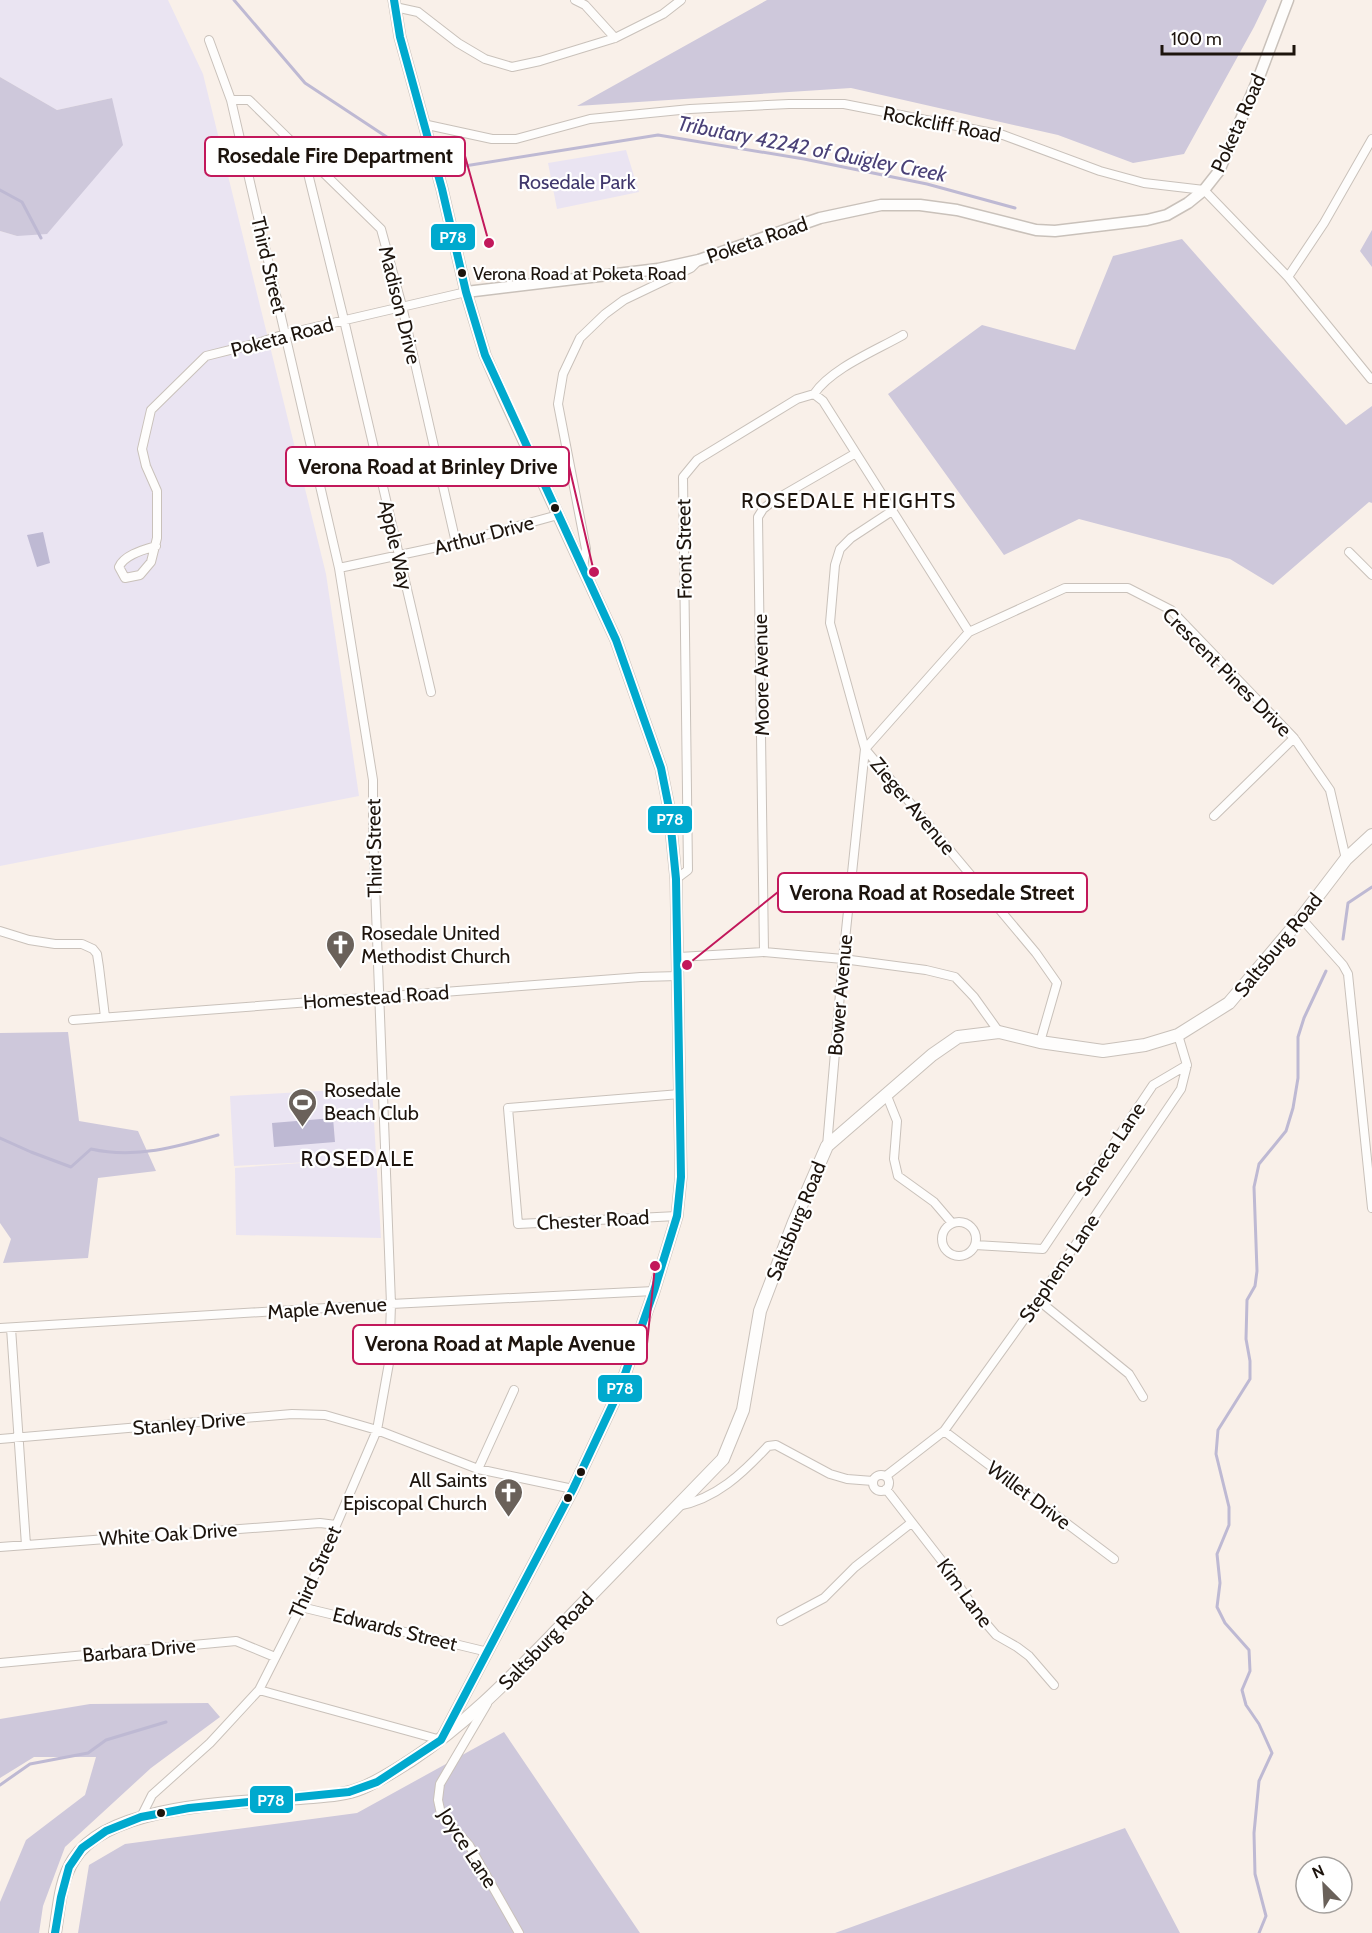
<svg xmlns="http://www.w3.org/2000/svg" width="1372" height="1933" font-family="Cabin,sans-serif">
<rect width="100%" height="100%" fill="#f9f0e9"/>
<path fill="#eae4f2" d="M0,0H168L203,74L326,574L359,796L0,866V231L17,236L112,98L57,110L0,77Z
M626,150L639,192L557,209L548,163Z
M372,1088L381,1238L236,1235L235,1168L328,1161L234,1166L230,1096Z"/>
<path fill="#cec8db" d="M767,0H1267L1254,27L1184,154L1133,163L1058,135L851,88L577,106Z
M0,77L57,110L112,98L123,145L47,234L17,236L0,231Z
M1372,230V267L1360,251Z
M1182,239L1346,425L1372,406V503L1369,502L1273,585L1230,559L1079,519L1004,555L888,394L982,325L1075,350L1113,256Z
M68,1032L79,1121L138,1131L156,1171L98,1178L88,1258L3,1263L11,1239L0,1223V1033Z
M208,1703L220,1717L151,1768L65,1847L43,1906L39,1933H0V1902L26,1840L85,1795L96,1757H34L0,1778V1719L90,1704Z
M504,1732L640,1933H78L89,1865L125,1844L357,1813Z
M1125,1828L1180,1933H835Z"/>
<path fill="#beb9d3" d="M43,532L50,563L37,567L27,535Z
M333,1118L335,1142L274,1147L272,1123Z"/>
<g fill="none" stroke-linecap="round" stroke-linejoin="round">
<path stroke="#beb9d3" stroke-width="3" d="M234,0L305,83L414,155L431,161
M437,163L452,168L658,135L804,159L927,184L1015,208
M0,190L22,202L41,238
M1343,939L1348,903L1372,887
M0,1138L31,1152L71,1167L91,1149C135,1159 177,1147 218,1135
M0,1785L30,1764L88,1753L106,1740L166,1722
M1259,1933L1266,1916L1255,1874L1254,1833L1259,1781L1272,1753L1259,1724L1246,1705L1242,1690L1250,1671L1249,1650L1225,1623L1217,1607L1220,1583L1217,1554L1229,1525V1507L1216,1454L1218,1430L1250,1379V1361L1246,1339L1247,1300L1255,1286L1257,1271L1254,1187L1259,1164L1286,1131L1293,1108L1298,1078V1037L1304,1018L1326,971"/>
<defs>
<path id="minor" d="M575,0L585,5L615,38
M395,7L418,12L458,43L485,59L512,67L540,61L615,38L663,14L681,0
M231,100H249L381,229L402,306L456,543
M423,124L492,139H516L590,119L690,109L789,104H844L1003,135L1100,171L1144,183L1204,190L1288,277L1371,379
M303,153L344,320L431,692
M1288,277L1324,223L1372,139
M814,394L823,401L969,632
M892,511L851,538L840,549L835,565L830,623L865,749L1036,953L1057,983L1040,1042
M156,546C143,550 124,555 119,567L125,578L140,575L151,562L157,538V491L146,466L142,449L151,410L206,356L258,343L285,334L466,292
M1349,552L1372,575
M583,567L586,549L558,404L563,374L580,338L605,314L624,300L691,268L699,260
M339,568L456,543L558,515
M1214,816L1294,738
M676,879L688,870L683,477L697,460L797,399L814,394C832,368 875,351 903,335
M1301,918L1343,965L1348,974L1372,1208
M0,931L29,940L55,944H82L93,949L97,954L99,967L105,1017
M764,952L758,517L763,509L773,501L856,453
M679,957L764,952L843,959L926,970L955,977L974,997L999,1032
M73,1020L641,977L679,976
M887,1096L897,1121L894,1159L898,1176L934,1202L952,1223
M827,1146L843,959L865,749L969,632L1065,588H1128L1171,610L1294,738L1330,790L1346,859
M677,1216L518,1224L508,1108L680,1094
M942 1239a17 17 0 1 1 34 0a17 17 0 1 1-34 0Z
M975,1245L1043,1249L1153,1085L1187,1065
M1038,1300L1129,1374L1143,1397
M0,1328L391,1304L654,1291
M11,1328L26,1545
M944,1431L1114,1559
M0,1439L292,1414L325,1415L377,1430L478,1469L573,1489
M478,1469L514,1390
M873 1483a8 8 0 1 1 16 0a8 8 0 1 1-16 0Z
M886,1476L944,1431L1038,1300L1181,1089L1187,1065L1178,1035
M886,1489L945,1565L978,1614L996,1635L1017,1647L1029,1656L1054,1685
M678,1506C716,1499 743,1473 768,1446L776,1445L830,1474L847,1479L873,1481
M0,1547L320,1523L336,1525
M301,1607L488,1652
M781,1621L824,1598L855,1567L911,1523
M0,1663L236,1641L275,1657
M259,1690L441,1740
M487,1704L440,1784L438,1800L441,1814L469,1845L519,1933
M141,1817L152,1795L210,1743L259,1690L301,1607L377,1430L389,1363L391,1304L373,833V780L339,568L231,100L209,40"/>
<path id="tertiary" d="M394,0L400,37L442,189L466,292L485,355L503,396L616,640L661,768L669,808L676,879L681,1177L677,1216L654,1291L619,1391L573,1489L442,1738
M466,292L658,269L699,260L820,218L881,205H920L957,210L1036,230L1055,231L1147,220L1167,215L1188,203L1204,190L1219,171L1259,77L1288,0"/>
<path id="secondary" d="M55,1933C59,1908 60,1880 74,1859C109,1803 240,1803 300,1798C321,1796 343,1796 362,1788C379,1781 394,1771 410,1761C468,1723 513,1675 562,1625C615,1570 669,1515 723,1459L743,1410L760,1311L794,1222L827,1146L932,1055L958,1037L999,1032L1040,1042L1103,1051L1145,1045L1178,1035L1229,1003L1301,918L1346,859L1372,835"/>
</defs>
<use href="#minor" stroke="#c9c1ba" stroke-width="10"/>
<use href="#tertiary" stroke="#c9c1ba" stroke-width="13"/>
<use href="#secondary" stroke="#c9c1ba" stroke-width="14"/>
<use href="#minor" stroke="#fefdfc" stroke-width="8"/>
<use href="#tertiary" stroke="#fefdfc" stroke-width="10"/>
<use href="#secondary" stroke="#fefdfc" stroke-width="12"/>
<defs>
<path id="bus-1" d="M55,1933L61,1897L69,1867L82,1848L106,1831L141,1817L189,1808L349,1792L377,1782L441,1740L573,1489L619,1391L654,1291L677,1216L681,1177L676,879L669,808L661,768L616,640L485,355L466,292L442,189L400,37L394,0"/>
</defs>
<use href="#bus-1" stroke="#fff" stroke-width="12"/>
<use href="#bus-1" stroke="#00a9ce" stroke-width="8"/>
</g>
<defs>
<symbol id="church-pin" viewBox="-11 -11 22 30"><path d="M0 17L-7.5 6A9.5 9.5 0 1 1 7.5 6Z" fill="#6a615a" stroke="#fff"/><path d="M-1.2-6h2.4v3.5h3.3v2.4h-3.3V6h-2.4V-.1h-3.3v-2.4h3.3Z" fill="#fff"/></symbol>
<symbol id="stadium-pin" viewBox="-11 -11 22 30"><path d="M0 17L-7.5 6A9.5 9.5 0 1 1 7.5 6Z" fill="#6a615a" stroke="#fff"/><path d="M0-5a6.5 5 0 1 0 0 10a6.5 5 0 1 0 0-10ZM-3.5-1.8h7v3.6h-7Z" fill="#fff"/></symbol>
</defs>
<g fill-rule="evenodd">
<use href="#church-pin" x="324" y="928" width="33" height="45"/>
<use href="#stadium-pin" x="286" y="1086" width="33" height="45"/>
<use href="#church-pin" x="492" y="1476" width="33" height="45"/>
</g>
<g fill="#1d140d" stroke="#fff" stroke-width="2">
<circle cx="462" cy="273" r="5"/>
<circle cx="555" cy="508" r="5"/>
<circle cx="581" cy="1472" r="5"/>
<circle cx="568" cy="1498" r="5"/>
<circle cx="161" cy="1813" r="5"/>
</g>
<g text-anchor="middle" stroke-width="4.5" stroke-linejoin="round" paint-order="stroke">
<g font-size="18" fill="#1d140d" stroke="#fff" text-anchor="start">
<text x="473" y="280">Verona Road at Poketa Road</text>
</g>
<g font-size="20" fill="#1d140d" stroke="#fff">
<text transform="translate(1238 123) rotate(-66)" y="7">Poketa Road</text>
<text transform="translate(942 124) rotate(11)" y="7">Rockcliff Road</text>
<text transform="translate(757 240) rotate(-19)" y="7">Poketa Road</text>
<text transform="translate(269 265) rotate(77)" y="7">Third Street</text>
<text transform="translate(400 305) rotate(76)" y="7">Madison Drive</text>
<text transform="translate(282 337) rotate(-15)" y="7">Poketa Road</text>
<text transform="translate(484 535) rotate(-15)" y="7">Arthur Drive</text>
<text transform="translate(396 545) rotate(77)" y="7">Apple Way</text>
<text transform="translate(684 549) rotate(-91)" y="7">Front Street</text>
<text transform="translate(1227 672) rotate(45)" y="7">Crescent Pines Drive</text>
<text transform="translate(761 675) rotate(-91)" y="7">Moore Avenue</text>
<text transform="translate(913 806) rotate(50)" y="7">Zieger Avenue</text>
<text transform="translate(374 848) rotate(-91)" y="7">Third Street</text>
<text transform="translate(1278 945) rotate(-51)" y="7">Saltsburg Road</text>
<text transform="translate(840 995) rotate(-85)" y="7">Bower Avenue</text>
<text transform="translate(376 997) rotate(-4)" y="7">Homestead Road</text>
<text transform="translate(1110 1149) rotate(-56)" y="7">Seneca Lane</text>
<text transform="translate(593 1220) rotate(-3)" y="7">Chester Road</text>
<text transform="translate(796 1221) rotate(-68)" y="7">Saltsburg Road</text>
<text transform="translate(1059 1268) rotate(-56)" y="7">Stephens Lane</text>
<text transform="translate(327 1308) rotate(-4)" y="7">Maple Avenue</text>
<text transform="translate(189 1423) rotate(-5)" y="7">Stanley Drive</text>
<text transform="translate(1029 1495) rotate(37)" y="7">Willet Drive</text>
<text transform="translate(168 1534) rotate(-4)" y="7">White Oak Drive</text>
<text transform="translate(315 1572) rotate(-66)" y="7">Third Street</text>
<text transform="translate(965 1593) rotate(54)" y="7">Kim Lane</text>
<text transform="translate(395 1629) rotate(14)" y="7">Edwards Street</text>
<text transform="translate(546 1641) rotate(-46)" y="7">Saltsburg Road</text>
<text transform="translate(139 1650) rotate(-5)" y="7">Barbara Drive</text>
<text transform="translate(468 1848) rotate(57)" y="7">Joyce Lane</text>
</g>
<g font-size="20" fill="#41386d" stroke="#fff">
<text x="577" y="189">Rosedale Park</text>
</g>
<g font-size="20" fill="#1d140d" stroke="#fff" text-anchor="start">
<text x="361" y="940">Rosedale United<tspan x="361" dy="23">Methodist Church</tspan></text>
<text x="324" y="1097">Rosedale<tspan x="324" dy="23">Beach Club</tspan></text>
<text x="487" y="1487" text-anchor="end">All Saints<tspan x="487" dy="23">Episcopal Church</tspan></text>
</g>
<g font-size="21" font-style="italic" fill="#4a4177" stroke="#fff">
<text transform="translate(812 149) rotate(11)" y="7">Tributary 42242 of Quigley Creek</text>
</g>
<g font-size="21" letter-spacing="1.5" fill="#1d140d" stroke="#fff">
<text x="849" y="508">ROSEDALE HEIGHTS</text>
<text x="358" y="1166">ROSEDALE</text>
</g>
</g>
<path fill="none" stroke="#c2185b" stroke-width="2" d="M489 243L465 156M594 572L569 466M687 965L778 892M655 1266L647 1344"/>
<g fill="#c2185b" stroke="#fff" stroke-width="2">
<circle cx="489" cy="243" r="6"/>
<circle cx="594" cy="572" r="6"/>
<circle cx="687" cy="965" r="6"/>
<circle cx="655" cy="1266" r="6"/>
</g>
<g fill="#fff" stroke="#c2185b" stroke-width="2">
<rect x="205" y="137" width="260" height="39" rx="6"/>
<rect x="286" y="447" width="283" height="39" rx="6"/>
<rect x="778" y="873" width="309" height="39" rx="6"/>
<rect x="353" y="1325" width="294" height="39" rx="6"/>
</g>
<g font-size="21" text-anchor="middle" font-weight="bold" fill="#1d140d">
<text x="335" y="163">Rosedale Fire Department</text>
<text x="428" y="474">Verona Road at Brinley Drive</text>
<text x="932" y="900">Verona Road at Rosedale Street</text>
<text x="500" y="1351">Verona Road at Maple Avenue</text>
</g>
<g stroke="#fff" stroke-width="2">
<rect x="430" y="223" width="46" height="28" rx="6" fill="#00a9ce"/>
<rect x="647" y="805" width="46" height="29" rx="6" fill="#00a9ce"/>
<rect x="597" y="1374" width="46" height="29" rx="6" fill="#00a9ce"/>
<rect x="249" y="1785" width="45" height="29" rx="6" fill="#00a9ce"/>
</g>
<g font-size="16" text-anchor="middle" font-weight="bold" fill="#fff">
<text x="453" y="243">P78</text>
<text x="670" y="825">P78</text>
<text x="620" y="1394">P78</text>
<text x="271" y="1806">P78</text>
</g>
<g transform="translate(1324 1885) rotate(336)"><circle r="28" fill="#ffffff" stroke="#a5a19e" stroke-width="1.5"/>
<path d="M0-4.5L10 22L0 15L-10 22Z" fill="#6a615a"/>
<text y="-9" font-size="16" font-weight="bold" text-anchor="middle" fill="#1d140d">N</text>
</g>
<path d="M1162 45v9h132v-9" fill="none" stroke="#1d140d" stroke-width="3"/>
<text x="1171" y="45" font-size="18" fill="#1d140d" stroke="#ffffff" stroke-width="4.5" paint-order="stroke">100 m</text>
</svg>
